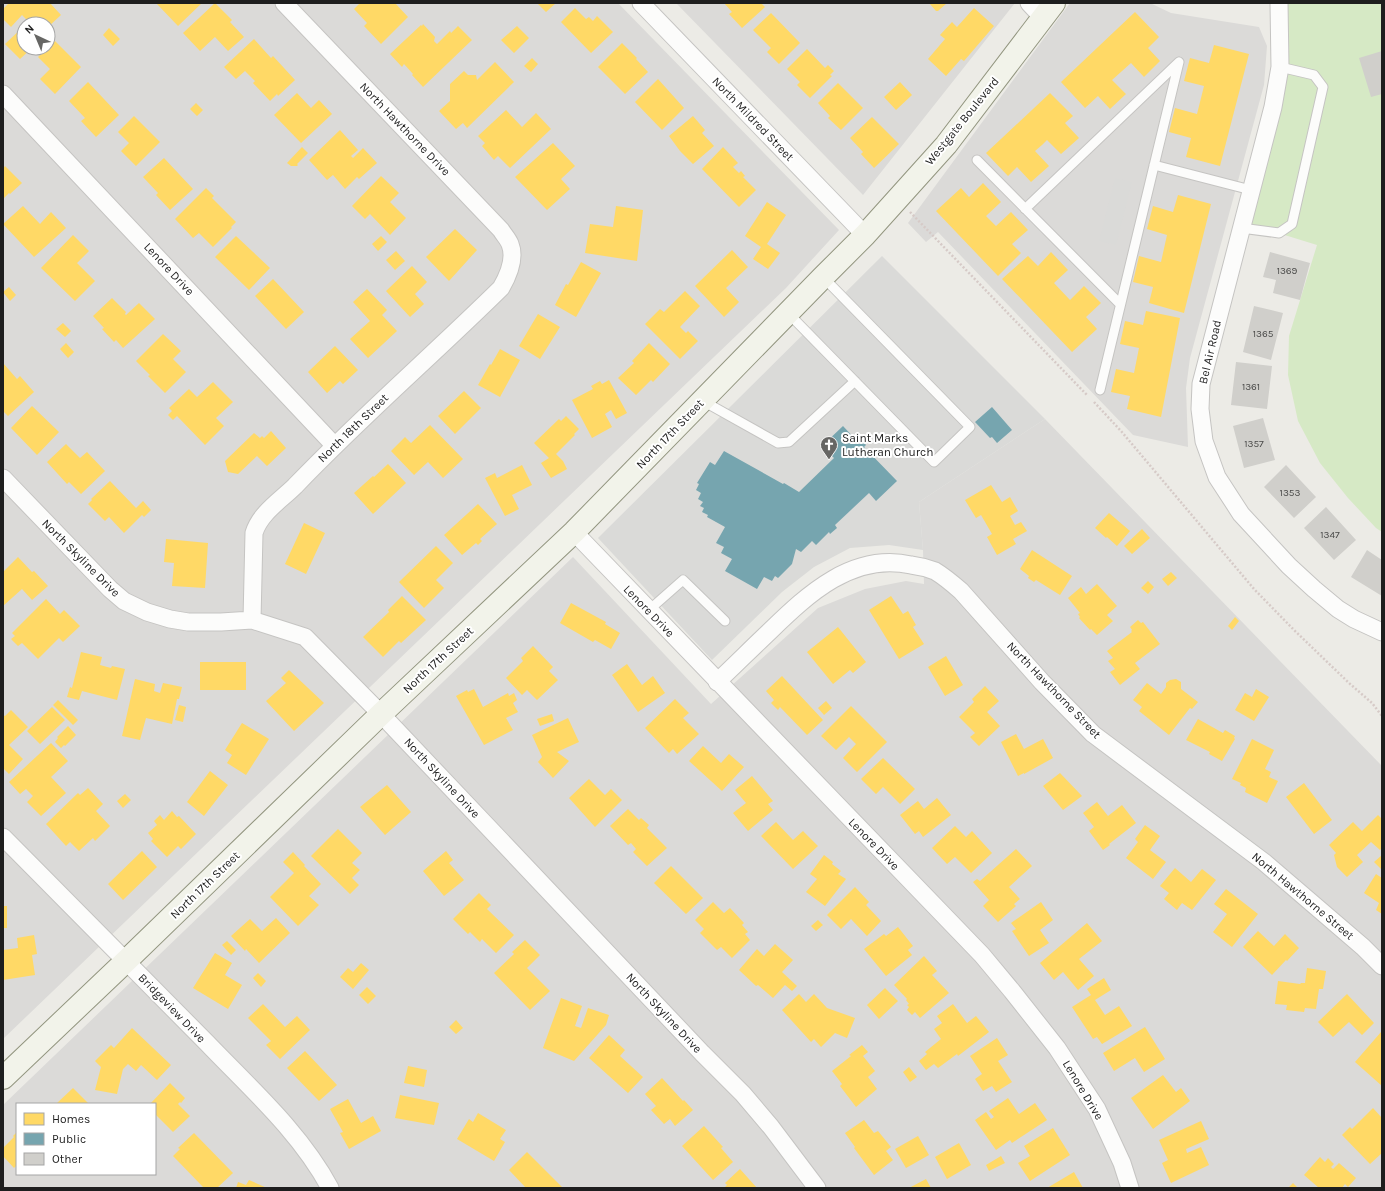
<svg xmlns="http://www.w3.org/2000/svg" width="1385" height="1191" font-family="Karla,sans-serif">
<rect width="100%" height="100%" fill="#ecebe6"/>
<path fill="#dbdad8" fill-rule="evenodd" d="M3,3H618L839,230L786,288L3,1039ZM24,24H48V48H24Z
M676,3H1015L863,195Z
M1070,3H1150L1171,13L1259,27L1267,46L1264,85L1190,358L1186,388L1188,447L1133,435L938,232L926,242L908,223Z
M1045,419L1382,766V1188H3V1105L573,557L711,704L818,608L865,589L906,581L924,584L923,550L919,502ZM17,1104H155V1174H17Z"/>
<path fill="#dadad8" d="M1115,178L1132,182L1116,245L1099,241Z
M882,256L1045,419L919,502L923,550L889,545L850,548L814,567L782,592L712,660L598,538Z"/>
<path fill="#d6e9c5" d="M1279,3H1382V532L1376,528L1348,498L1320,463L1298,421L1288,375L1289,336L1317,245L1242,222L1273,107Z"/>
<path fill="#ffd966" d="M9,3H50L61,15L48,27V24H26L29,22L22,15L11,27L3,19V9Z
M156,3H202L178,26Z
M215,3L232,20L230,22L244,37L228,51L215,37L200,51L183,33Z
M360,3H395L408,17L381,44L364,26L367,23L354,9Z
M537,3H556L546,12Z
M724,3H761L765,7L742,28L729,14L732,12Z
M929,3H947L938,11H936Z
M575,8L586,19L589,17L593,21L597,16L613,32L591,53L561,22Z
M974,8L994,26L964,61L961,59L946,76L928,59L945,39L940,35L952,22L957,27Z
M1135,12L1159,37L1148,48L1160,61L1144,77L1131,63L1112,80L1126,94L1110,109L1098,96L1085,108L1061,82Z
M771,13L800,43L779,64L767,52L771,48L753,30Z
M423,24L435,37L434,41L437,44L450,31L451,33L458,26L472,40L423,87L412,75L413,74L404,64L402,67L390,54L421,25L422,26Z
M24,26V48H32L20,59L5,44Z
M517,26L529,38L514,53L501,40Z
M109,28L120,39L113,46L103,35Z
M254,39L271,58L273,56L295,80L278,96L277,94L270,101L253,83L255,81L245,71L236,79L224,67Z
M55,41L81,67L55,94L40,79L50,69L38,57Z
M622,43L637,58L636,59L648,72L625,94L598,67Z
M1214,45L1249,54L1220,166L1186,157L1191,138L1169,132L1175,108L1197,114L1204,86L1184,81L1190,58L1209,63Z
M807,49L825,68L828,65L834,71L830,75L832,76L810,98L797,85L800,82L787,69Z
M532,58L538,64L531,72L524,66Z
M495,62L514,82L467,128L463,123L456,129L439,111L450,101V84L464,71L468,75H476L477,80Z
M658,79L684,108L662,130L635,102Z
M88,82L119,115L96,137L81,121L85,118L69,101Z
M900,82L912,95L896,110L884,97Z
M838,83L863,108L841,130L828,118L830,116L818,103Z
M297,93L311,108L319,100L332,114L301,143L274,115Z
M1050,93L1073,116L1065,123L1079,138L1061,154L1047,140L1042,145L1035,151L1049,166L1031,182L1017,167L1008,176L986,153Z
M196,103L203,110L197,116L190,109Z
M506,110L522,127L536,113L551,129L510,168L498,156L494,160L482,146L485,143L478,136Z
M134,116L160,142L136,166L121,151L129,143L118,132Z
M693,116L705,130L702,133L714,146L693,164L680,151L669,136Z
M872,117L899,144L874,168L861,154L863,152L850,138Z
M340,130L358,150L351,156L353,158L363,148L377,163L359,179L357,177L345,189L333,175L327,180L309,160Z
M553,143L575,166L561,179L570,189L547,210L515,177Z
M302,147L308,153L297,164L298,165L297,166H291L287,163Z
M723,147L738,163L733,167L739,173L741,171L745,176L743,177L756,190L739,207L702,169Z
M164,158L193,189L170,210L156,195L158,193L143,177Z
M5,166L22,183L10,194L9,193L3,199V169Z
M381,176L399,193L390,202L406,218L390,235L370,214L365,219L352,206Z
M983,183L1001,202L986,216L996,226L1011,212L1028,230L1012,244L1021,253L998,276L936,211L961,188L969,197Z
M206,188L214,196L212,198L236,222L231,227L232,228L213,247L199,233L193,238L175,219Z
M1178,195L1211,204L1184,313L1149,303L1153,287L1133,282L1139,256L1161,262L1167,235L1147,229L1153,206L1173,212Z
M767,202L786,215L767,244L780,253L768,269L753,259L761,247L745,236Z
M23,206L40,224L51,212L66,228L34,257L3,224Z
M616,206L643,210L637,261L585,253L590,224L613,227Z
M455,229L477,250L449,281L426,257Z
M73,235L89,251L77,263L95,281L75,301L41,268Z
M236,236L270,268L249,290L215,257Z
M381,236L387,242L378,251L372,244Z
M732,250L748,267L726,288L739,302L724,317L695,286Z
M396,251L405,261L395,270L386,260Z
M1051,252L1068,270L1054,283L1070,300L1084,286L1101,303L1086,317L1097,329L1072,352L1002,279L1028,256L1038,266Z
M581,262L601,273L576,317L555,305L566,284L568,285Z
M412,266L427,282L415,294L424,304L410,317L386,291Z
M273,279L304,312L286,329L255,296Z
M9,287L16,295L10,301L3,292Z
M367,289L387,310L382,315L397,331L368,358L350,339L370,321L353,302Z
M685,291L700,306L680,327L686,333L688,331L698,341L680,359L645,324L660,309L664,312Z
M112,298L126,312L125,314L126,315L139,303L155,319L123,348L116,340L114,342L102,329L104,328L93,316Z
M1146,311L1180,318L1161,417L1127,409L1130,396L1111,392L1116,369L1134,373L1139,348L1120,344L1125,321L1143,325Z
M538,314L560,327L540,359L519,346Z
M63,323L71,331L65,337L56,329Z
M163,334L181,351L173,359L186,372L165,393L148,376L150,375L136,361Z
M66,343L74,352L68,358L60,349Z
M649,343L670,364L653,382L651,380L636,395L618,378L634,363L632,361Z
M335,346L358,370L343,384L340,381L327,393L308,372Z
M500,349L520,360L500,397L478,385L490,364L491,365Z
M3,363L17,379L20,376L34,392L8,416L3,411Z
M609,380L627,413L616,419L611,410L605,414L612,427L592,438L572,400L593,389L591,386L600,381L602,384Z
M213,382L233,402L216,418L224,426L205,445L177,416L173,420L168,415L172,411L169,408L189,389L197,397Z
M464,391L481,408L455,434L438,416Z
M32,406L59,432L37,455L11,428Z
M566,416L579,429L574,434L575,435L556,454L563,461L567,469L551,478L541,463L549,458L534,443L559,419L561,421Z
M430,425L463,459L443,478L428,462L414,475L391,451L405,437L411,443Z
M271,431L286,448L267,466L257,456L238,474L228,472L225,461L254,433L260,438L262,436L264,438Z
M66,444L80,458L87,452L105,471L81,494L69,482L67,484L47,462Z
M388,464L406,483L373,514L354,493L373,476L374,477Z
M522,465L532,485L512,495L519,509L505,516L485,478L495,473L497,478Z
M110,481L136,508L143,501L151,510L144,517L142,515L124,533L109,517L105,521L88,504L92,500L91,499Z
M991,485L1002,502L1010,497L1018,511L1010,516L1015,525L1021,522L1027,531L1013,539L1016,544L997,555L987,537L992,534L981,515L976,518L965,500Z
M478,504L497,524L480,539L482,541L478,545L476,543L462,555L444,535Z
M1109,513L1130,531L1117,546L1107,537L1106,538L1095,528Z
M304,523L325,533L306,574L285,564Z
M1142,529L1150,538L1132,554L1124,546Z
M166,539L208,543L205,588L172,586L174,563L164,562Z
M436,546L453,563L436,580L444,588L424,608L399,582Z
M1032,550L1072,576L1060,595L1036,580L1034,582L1028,578L1029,576L1020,569Z
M18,557L32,572L34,571L48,586L32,600L22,589L3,606V572Z
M1171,572L1177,578L1168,586L1162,579Z
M1148,581L1154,587L1148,594L1141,588Z
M1097,584L1117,606L1107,615L1113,621L1097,635L1091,629L1090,630L1079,618L1080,617L1078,614L1080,613L1068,598L1081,587L1086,594Z
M402,596L426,620L401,643L399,641L383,657L363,637L389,612L388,610Z
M891,596L903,614L908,611L916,625L913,627L924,644L899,659L869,610Z
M46,599L60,614L64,610L80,626L63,642L59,638L38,659L22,643L18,646L11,639L15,636L12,633Z
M571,603L606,622L605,624L620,633L611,649L595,640L593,642L560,623Z
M1235,617L1239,621L1232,630L1228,626Z
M1138,620L1141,623L1143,622L1160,644L1135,663L1140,669L1120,685L1110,672L1115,669L1108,661L1113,658L1107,651L1132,632L1131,631L1132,630L1130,627Z
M838,627L866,662L853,673L850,670L833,684L807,652Z
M533,646L553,667L549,671L558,680L537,700L527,690L522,695L506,678L523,661L521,658Z
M81,652L102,657L100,665L111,668L112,666L125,669L117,700L82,691L79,700L67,697L70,687L72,688Z
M946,656L963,685L945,696L928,667Z
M200,662H246V690H200Z
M627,664L642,685L653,676L665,693L638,712L612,675Z
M289,670L324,703L294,731L266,701L286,683L281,678Z
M782,676L823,720L807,735L780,707L778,710L771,703L774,700L766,691Z
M135,679L155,684L154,691L160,693L163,683L182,687L179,699H177L172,724L146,718L140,740L122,736Z
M1176,679L1181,682V689L1198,702L1192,709L1190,708L1169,735L1139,711L1142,707L1133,700L1147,683L1161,694L1166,687V683L1170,680Z
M985,686L999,701L987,712L1000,726L979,746L970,737L975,733L959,717L974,702L972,699Z
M474,689L483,707L508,693L509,696L514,693L517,700L513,703L518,712L506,718L513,730L484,745L456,696L467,690L468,692Z
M1256,689L1269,697L1254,721L1235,710L1245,693L1252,697Z
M675,699L689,713L683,718L699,734L677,754L673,749L669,753L645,728Z
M58,700L78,720L73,725L53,705Z
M826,701L832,708L824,715L818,708Z
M179,705L186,707L183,722L175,720Z
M851,706L887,742L857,772L843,758L856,744L849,737L836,750L821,736Z
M52,707L65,720L40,744L27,731Z
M11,710L28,727L9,745L23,759L9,774L3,768V715L5,716Z
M552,714L554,721L540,726L537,719Z
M568,718L579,742L557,752L569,761L553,778L538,762L542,757L532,735Z
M1198,719L1223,733L1225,730L1235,736L1234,738L1235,739L1222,761L1209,754L1210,752L1186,740Z
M242,723L269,739L246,775L227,763L232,755L225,750Z
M68,726L76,735L65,746L64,745L61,748L55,742L58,738L57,737Z
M1016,734L1024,749L1043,739L1053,758L1024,774V773L1018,776L1001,742Z
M1252,739L1274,750L1265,769L1271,772L1269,777L1278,781L1267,803L1245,792L1246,788L1240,785L1241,783L1232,779Z
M51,743L68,761L51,777L66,793L41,816L27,802L33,796L26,789L20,794L9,782Z
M703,746L721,763L729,754L744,767L722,791L689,761Z
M883,758L915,789L900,804L883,787L876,794L861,779Z
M210,771L228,785L204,816L187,802Z
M1060,773L1082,796L1063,810L1043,786Z
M752,776L773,801L768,804L773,810L748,831L733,813L746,803L735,790Z
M589,779L605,795L611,789L622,800L595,827L569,798Z
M1304,783L1332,820L1314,834L1286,797Z
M387,785L411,812L385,835L360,807Z
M88,788L103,804L96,811L110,826L95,841L93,838L79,851L70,842L66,846L46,824L78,793L80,795Z
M125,794L131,800L123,808L117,801Z
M937,798L951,815L923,837L919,831L915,834L900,815L918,801L924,809Z
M1097,802L1108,816L1122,805L1136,823L1109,844L1110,845L1103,850L1089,831L1094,827L1083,813Z
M628,809L639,820L641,818L649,825L647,828L667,848L647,866L633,852L636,849L631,843L628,845L610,826Z
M172,811L177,817L179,816L196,834L181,849L178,846L167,857L151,841L153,839L148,833L157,825L154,821L160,815L164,820Z
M1378,815L1382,819V843L1381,844L1382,848L1380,850L1371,842L1357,855L1363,862L1347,877L1337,867L1334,855L1336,853L1329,845L1353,822L1362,831Z
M776,822L793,840L803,831L818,846L793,869L761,836Z
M1145,825L1160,836L1150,850L1166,862L1153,879L1126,858L1138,842L1135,839Z
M955,826L966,837L972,831L992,853L971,873L955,857L947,864L932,848Z
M338,829L362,853L352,863L360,870L352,878L359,885L350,894L311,856Z
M1016,849L1032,866L1009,887L1020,899L1014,904L1016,906L998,922L983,906L989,900L973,882L977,879L980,881Z
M142,851L157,867L123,900L108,884Z
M446,851L453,860L449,863L464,880L444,896L423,871Z
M293,852L305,865L304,866L321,884L309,896L319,905L298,926L270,897L294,873L283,862Z
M824,855L833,862L832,864L841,871L838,874L846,879L825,906L806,892L817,879L810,874Z
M1382,855V870L1374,862Z
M671,866L703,898L686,914L654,883Z
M1175,868L1191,882L1202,869L1216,880L1192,910L1182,903L1177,910L1164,899L1169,893L1160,886Z
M1376,874L1382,878V914L1376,910L1379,903L1364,893Z
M855,887L869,902L866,905L881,921L867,936L851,919L841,929L827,915Z
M1226,889L1258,914L1232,947L1213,932L1227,914L1214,904Z
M479,893L491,905L487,909L514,935L496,953L482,939L480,942L470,932L468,934L453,919Z
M713,902L724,913L730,908L744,923L742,925L748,932L745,934L750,940L732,958L721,947L717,950L700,933L704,929L695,920Z
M1041,902L1053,920L1040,930L1049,943L1029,956L1012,931L1016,929L1011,923Z
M3,906H7V928H3Z
M276,918L290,933L259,963L246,949L245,951L231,936L250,919L262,931Z
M818,920L823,925L816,931L811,926Z
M1087,923L1102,941L1079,959L1094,976L1078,990L1063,972L1054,980L1040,963Z
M898,927L913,946L908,950L912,955L886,976L864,949L884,934L886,936Z
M1258,931L1274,946L1285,934L1299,948L1287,961L1286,960L1272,975L1243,947Z
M34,935L37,954L32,955L35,975L3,980V950L18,948L17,938Z
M525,940L540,955L527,968L550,991L530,1010L494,973L514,954L512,952Z
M227,941L236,950L231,955L222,945Z
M775,944L793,960L782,972L797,986L792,991L785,985L773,998L758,985L756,986L739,970L757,949L764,956Z
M215,953L232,963L225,975L242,985L228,1009L193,988Z
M924,956L937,971L932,975L949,993L920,1018L915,1012L912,1015L907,1010L909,1007L907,1005L909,1004L906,1000L907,999L894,985Z
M361,963L369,970L353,989L340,977L348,968L353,972Z
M1307,968L1326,971L1323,989H1319L1316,1009L1305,1008L1304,1012L1286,1010L1287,1005L1275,1004L1278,981L1300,984L1301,983H1305Z
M258,973L266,981L261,987L253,978Z
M1104,978L1111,990L1095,1000L1105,1015L1119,1006L1132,1026L1102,1044L1097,1037L1093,1039L1072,1007L1091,995L1087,989Z
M367,987L376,996L368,1004L359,995Z
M885,988L898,1001L879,1019L867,1005Z
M799,994L806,1002L814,994L827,1008L855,1018L847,1038L835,1033L821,1047L814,1039L811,1042L782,1010Z
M1347,994L1374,1023L1362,1035L1349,1022L1333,1037L1318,1022Z
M561,998L582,1006L575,1026L581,1028L588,1008L609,1015L606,1025L574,1061L543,1048Z
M263,1004L285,1027L297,1016L310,1030L280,1059L266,1045L271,1041L248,1018Z
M953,1004L967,1023L976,1016L989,1032L958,1056L957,1054L938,1068L934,1064L926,1070L919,1061L927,1054L925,1052L941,1039L934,1029L942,1023L937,1016Z
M456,1020L463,1028L456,1034L449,1027Z
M1145,1027L1165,1059L1144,1072L1135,1058L1114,1071L1103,1053Z
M132,1028L171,1065L157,1080L141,1065L136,1071L128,1064L123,1069L117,1094L95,1090L101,1067L95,1061L111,1045L114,1048Z
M1381,1032L1382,1034V1086L1355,1062Z
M609,1035L625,1050L620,1056L643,1077L628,1093L589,1058Z
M997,1038L1008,1055L998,1061L1012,1082L996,1092L992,1086L983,1091L975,1079L982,1074L970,1056Z
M862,1045L868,1052L863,1056L875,1071L868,1077L877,1089L856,1107L840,1086L842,1084L832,1071L851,1056L849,1055Z
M305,1051L337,1085L319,1101L287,1068Z
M408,1066L427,1070L424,1087L404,1083Z
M909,1067L917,1077L910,1082L903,1072Z
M1163,1075L1176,1092L1181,1088L1190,1101L1153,1129L1131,1098Z
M662,1078L683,1101L684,1100L693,1110L675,1126L670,1119L664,1124L651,1110L656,1106L645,1094Z
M170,1083L185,1098L181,1103L180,1102L178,1104L190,1116L173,1132L155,1114V1104H150Z
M73,1088L89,1104H56Z
M400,1095L439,1103L434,1125L395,1118Z
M1008,1098L1019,1114L1035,1103L1047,1120L1012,1143L1010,1140L996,1150L975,1120L986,1112L991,1119L994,1117L989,1111Z
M348,1099L361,1123L373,1116L381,1131L349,1149L340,1133L343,1132L330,1109Z
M1373,1108L1382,1118V1153L1370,1164L1342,1135L1350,1127L1352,1129Z
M478,1113L506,1130L500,1139L505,1142L494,1161L457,1139L469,1119L473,1122Z
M864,1120L874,1133L878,1131L891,1147L886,1151L893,1160L874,1175L854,1148L855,1147L845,1133Z
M1201,1121L1209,1139L1186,1149L1187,1153L1201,1147L1209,1165L1171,1183L1162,1163L1168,1160L1159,1140Z
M704,1126L723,1147L721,1148L733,1162L713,1180L682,1146Z
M1053,1128L1070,1155L1030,1181L1018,1163L1030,1156L1024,1146Z
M17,1132V1167L16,1166L14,1168L3,1156V1148L14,1137L13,1136Z
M194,1133L233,1173L217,1188H204L173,1156L180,1149L178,1148Z
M918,1136L929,1155L906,1168L895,1149Z
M959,1143L971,1165L947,1179L935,1157Z
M527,1152L563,1188H526L509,1170Z
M1001,1156L1005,1163L989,1171L986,1165Z
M1320,1157L1325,1162L1328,1158L1334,1164L1331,1167L1333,1169L1339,1163L1356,1178L1348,1187L1345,1184L1342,1188H1319L1304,1175Z
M740,1169L757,1188H724L727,1185L725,1183Z
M1074,1172L1083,1188H1047Z
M926,1179L931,1188H909Z
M249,1180L267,1188H236L238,1182L246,1185Z
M1293,1183L1298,1188H1288Z"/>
<path fill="#76a5af" d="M992,407L1012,430L997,443L992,437L990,438L975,422Z
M843,426L857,441L860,438L866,445L864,447L897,481L876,501L869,493L835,525L837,528L830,534L829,532L816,545L812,541L801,552L796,549L792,564L778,578L775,576L772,581L764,577L757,589L725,571L732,559L721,553L724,547L716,543L725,527L707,517L708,515L702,512L704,508L700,506L703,502L698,499L701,493L696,490L699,484L697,483L710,462L715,465L724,451L783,484L784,483L799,492L834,458L822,446Z"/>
<path fill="#d0cfcb" d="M1382,51V94L1371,97L1359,58Z
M1270,252L1310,263L1300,300L1273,293L1276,280L1263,277Z
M1254,306L1283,313L1271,360L1243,352Z
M1236,362L1272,366L1267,409L1231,405Z
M1263,418L1275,460L1244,468L1233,426Z
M1286,465L1316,497L1294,518L1264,487Z
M1326,507L1356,540L1334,560L1304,528Z
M1367,550L1382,560V596L1351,577Z"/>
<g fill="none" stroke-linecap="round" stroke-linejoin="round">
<defs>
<path id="lane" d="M977,160L1120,304
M1154,165L1251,190
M1025,209L1179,62
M1241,228L1279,233L1292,224L1323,87L1314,75L1280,67
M788,313L934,462L970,427L823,277
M1100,390L1179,62
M703,401L778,443L789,442L855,381
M649,610L683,580L725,621"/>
<path id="street" d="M641,3L865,235
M1029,3L1043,18
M1279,3L1280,67L1273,107L1201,384L1200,409L1204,441L1217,477L1241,514L1289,566L1314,589L1338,609L1354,619L1382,632
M3,94L334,445
M3,478L110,589L124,601L147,612L170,619L188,622H221L252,620L305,637L381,714L702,1053L743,1094L771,1127L817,1188
M574,532L982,955L1012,991L1057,1048L1097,1109L1122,1163L1130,1188
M252,620L254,533C260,513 281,500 295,486C361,417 433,355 501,288C508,276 516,259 510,244C508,239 504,235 501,230L284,3
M717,682C735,665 752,648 770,631C808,594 853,552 911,565C919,566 927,568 935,571C945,577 953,584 961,591L1042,682L1093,734L1264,862L1363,947L1382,966
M3,837C71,905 139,974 207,1043C250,1088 300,1132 330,1188"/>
<path id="secondary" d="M3,1078L126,961L381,714L574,532L823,277L865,235L946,145L1054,3"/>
</defs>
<use href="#lane" stroke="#c5c4c2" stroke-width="11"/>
<use href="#street" stroke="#c5c4c2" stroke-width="19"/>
<use href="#secondary" stroke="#92957f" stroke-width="24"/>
<path stroke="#d6cac7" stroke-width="2.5" stroke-dasharray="2 2" stroke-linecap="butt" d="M910,212L1087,395
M1094,402L1121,431L1254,589L1294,630L1349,683L1372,703L1382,716"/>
<use href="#lane" stroke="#fcfcfb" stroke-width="9"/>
<use href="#street" stroke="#fcfcfb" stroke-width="17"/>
<use href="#secondary" stroke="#f2f3ea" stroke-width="22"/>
</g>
<defs>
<symbol id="church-pin" viewBox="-11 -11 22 30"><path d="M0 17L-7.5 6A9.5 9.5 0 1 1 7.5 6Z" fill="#666664" stroke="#fff"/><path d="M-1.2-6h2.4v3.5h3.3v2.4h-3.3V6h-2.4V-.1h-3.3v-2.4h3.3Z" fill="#fff"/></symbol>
</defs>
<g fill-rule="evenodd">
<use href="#church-pin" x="819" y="435" width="20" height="27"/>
</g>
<g text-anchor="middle" stroke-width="4" stroke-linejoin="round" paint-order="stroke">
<g font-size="10" fill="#4a4a49">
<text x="1287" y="274">1369</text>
<text x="1263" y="337">1365</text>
<text x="1251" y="390">1361</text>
<text x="1254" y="447">1357</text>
<text x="1290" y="496">1353</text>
<text x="1330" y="538">1347</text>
</g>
<g font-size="12" fill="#1e1e1e" stroke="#fff">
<text transform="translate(753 119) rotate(46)" y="4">North Mildred Street</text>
<text transform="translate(962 121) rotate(-51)" y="4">Westgate Boulevard</text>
<text transform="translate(405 129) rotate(46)" y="4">North Hawthorne Drive</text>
<text transform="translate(169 269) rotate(47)" y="4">Lenore Drive</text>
<text transform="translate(1210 352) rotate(-77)" y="4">Bel Air Road</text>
<text transform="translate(353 428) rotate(-44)" y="4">North 18th Street</text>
<text transform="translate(670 434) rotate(-46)" y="4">North 17th Street</text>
<text transform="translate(81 558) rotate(45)" y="4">North Skyline Drive</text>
<text transform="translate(649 611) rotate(46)" y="4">Lenore Drive</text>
<text transform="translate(438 660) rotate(-43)" y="4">North 17th Street</text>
<text transform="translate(1054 690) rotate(46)" y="4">North Hawthorne Street</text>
<text transform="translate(442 778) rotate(47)" y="4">North Skyline Drive</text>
<text transform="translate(874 844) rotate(46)" y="4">Lenore Drive</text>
<text transform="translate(205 885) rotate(-44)" y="4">North 17th Street</text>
<text transform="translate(1303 896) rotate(40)" y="4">North Hawthorne Street</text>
<text transform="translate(172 1008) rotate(46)" y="4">Bridgeview Drive</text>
<text transform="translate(664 1013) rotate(47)" y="4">North Skyline Drive</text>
<text transform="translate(1083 1090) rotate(59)" y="4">Lenore Drive</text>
</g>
<g font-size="12" fill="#1e1e1e" stroke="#fff" text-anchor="start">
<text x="842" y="442">Saint Marks<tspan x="842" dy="14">Lutheran Church</tspan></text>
</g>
</g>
<rect width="1385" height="1191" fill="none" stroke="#1e1e1e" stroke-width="8"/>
<rect x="16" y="1103" width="140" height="72" fill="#ffffff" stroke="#a5a5a5"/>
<rect x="24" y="1113" width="20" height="12" fill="#ffd966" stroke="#a5a5a5"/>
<text x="52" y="1123" font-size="12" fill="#1e1e1e">Homes</text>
<rect x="24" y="1133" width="20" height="12" fill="#76a5af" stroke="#a5a5a5"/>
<text x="52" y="1143" font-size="12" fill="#1e1e1e">Public</text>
<rect x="24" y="1153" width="20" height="12" fill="#d0cfcb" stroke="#a5a5a5"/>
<text x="52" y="1163" font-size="12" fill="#1e1e1e">Other</text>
<g transform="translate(36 36) rotate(316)"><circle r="19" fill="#ffffff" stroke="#a5a5a5"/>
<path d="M0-3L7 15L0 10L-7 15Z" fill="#666664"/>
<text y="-6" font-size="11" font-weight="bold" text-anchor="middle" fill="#1e1e1e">N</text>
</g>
</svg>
